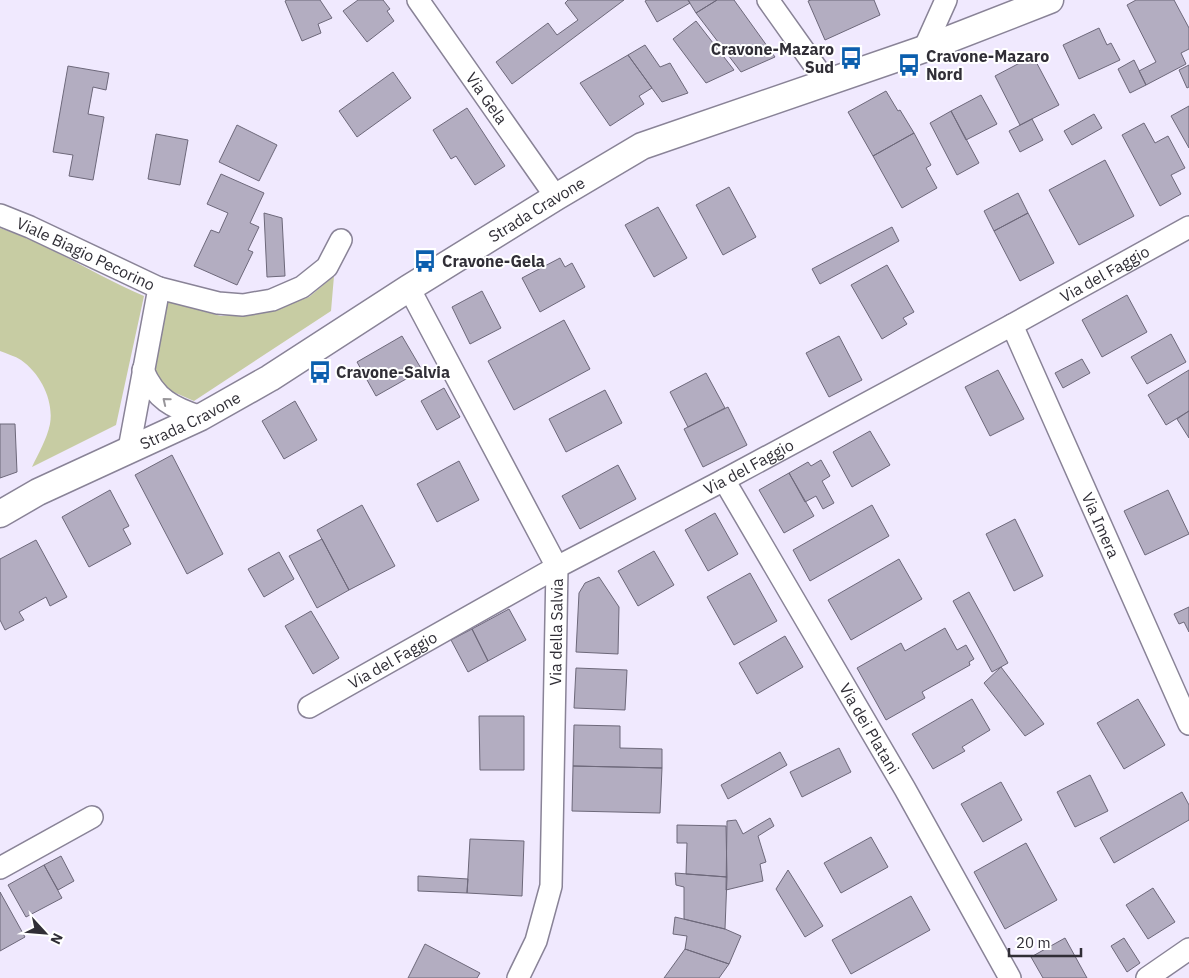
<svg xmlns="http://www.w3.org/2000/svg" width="1189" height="978" font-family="'IBM Plex Sans',sans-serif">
<rect width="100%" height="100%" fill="#f0e9fe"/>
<path fill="#c7cca3" d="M0,228C50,245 95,275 144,296L116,425L32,467C38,454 47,439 50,424C54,401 41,374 21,360C15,356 7,354 0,351Z
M334,276L331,311L194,401L171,391L157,381L152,368L165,301L221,316L272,311L309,297Z"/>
<path fill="#b3adc1" stroke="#6d687a" d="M287,0H320L332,18L318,24L321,33L302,41L285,1Z
M358,0H383L390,9L387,11L394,21L367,42L343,11Z
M568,0H624L512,84L496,62L548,23L557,35L578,20L565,3Z
M647,0H688L690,3L657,22L645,1Z
M688,0H717L696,13Z
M717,0H734L775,57L741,72L696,13Z
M811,0H874L880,15L825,40L808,1Z
M1136,0H1174L1189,28V49L1181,53L1186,64L1146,85L1139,71L1156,62L1127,5Z
M696,21L734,70L706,83L673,39Z
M1099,28L1107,45L1111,43L1120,60L1079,79L1063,45Z
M645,45L660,67L670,63L688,93L662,102L628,55Z
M628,55L652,88L639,96L644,104L610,126L580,83Z
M1033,56L1059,105L1020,125L995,76Z
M1134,60L1146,85L1130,93L1118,69Z
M1189,65V87L1187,88L1179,70Z
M68,66L109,73L106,90L93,87L88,114L104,117L93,180L69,176L73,155L53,152Z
M393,72L411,98L357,137L339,111Z
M886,91L898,111L900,110L914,133L873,156L848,112Z
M981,95L997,124L966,140L951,111Z
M1189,106V148L1171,116Z
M467,108L505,166L475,185L456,156L451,159L433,130Z
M951,111L979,163L957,175L930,123Z
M1094,114L1102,128L1072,145L1064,131Z
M1032,119L1043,140L1020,152L1009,131Z
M1144,123L1155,143L1168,136L1185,168L1171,175L1181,194L1160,206L1122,135Z
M237,125L277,145L259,181L219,162Z
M914,133L931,165L926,168L937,188L902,208L873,156Z
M156,134L188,140L180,185L148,179Z
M1105,160L1134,216L1079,245L1049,190Z
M221,174L264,193L250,223L259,227L248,250L253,252L237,285L194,266L211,230L219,233L228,213L207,204Z
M729,187L756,237L723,255L696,205Z
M1018,193L1028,213L994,231L984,211Z
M658,207L687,258L654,277L625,225Z
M264,213L282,218L285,276L267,277Z
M1028,213L1054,263L1020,281L994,231Z
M892,227L899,241L820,284L812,269Z
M560,258L565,267L572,263L585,287L540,312L522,278Z
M887,265L914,312L903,318L907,324L882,339L851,285Z
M482,291L501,328L470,344L452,307Z
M1127,295L1147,332L1102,357L1082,320Z
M564,320L590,369L514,410L488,361Z
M1171,334L1186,362L1147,384L1131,357Z
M402,336L422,370L376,396L357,362Z
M839,336L862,380L829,397L806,353Z
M1082,359L1090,373L1063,388L1055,373Z
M998,370L1024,419L990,436L965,387Z
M1189,370V411L1166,425L1148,395Z
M706,373L725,408L688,427L670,392Z
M444,388L460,417L437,430L421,401Z
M605,390L622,423L566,452L549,419Z
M295,401L317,440L284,459L262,421Z
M728,407L747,445L703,467L684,429Z
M1189,411V438L1177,419Z
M0,424H15L17,472L0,478Z
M870,431L890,465L852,487L833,452Z
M172,455L223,554L187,574L135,475Z
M821,460L830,476L822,481L834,503L823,509L816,496L805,502L789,473L808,462L811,466Z
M459,461L479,500L437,522L417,484Z
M618,465L636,499L580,529L562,496Z
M789,473L814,516L784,533L759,490Z
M110,490L129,526L123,529L131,544L89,567L62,517Z
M1168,490L1189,534L1145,555L1124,511Z
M362,505L395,566L349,590L317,530Z
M872,505L889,536L810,581L793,550Z
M715,513L738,554L708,571L685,530Z
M1015,519L1043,576L1014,591L986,534Z
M322,539L349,590L317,608L289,556Z
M36,540L67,597L50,606L46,597L19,612L24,620L5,630L0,620V559Z
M654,551L674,585L638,606L618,571Z
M279,552L294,579L264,597L248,569Z
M899,559L922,599L851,640L828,600Z
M750,573L777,621L734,645L707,597Z
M599,577L619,607L618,654L576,652L579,593L585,583Z
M969,592L1008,663L992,672L953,601Z
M1189,607V632L1184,622L1179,624L1174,614Z
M509,609L526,640L488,661L472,629Z
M311,611L339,658L313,674L285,626Z
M945,628L957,650L966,645L974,659L969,662L970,665L922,692L925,698L886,720L857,668L901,643L905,651Z
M472,629L488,661L468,672L451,640Z
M785,636L803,667L757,694L739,663Z
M1001,667L1044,724L1025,736L984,683Z
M576,668L627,670L625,710L574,708Z
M972,699L990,730L962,747L965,751L933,769L912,734Z
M1138,699L1165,745L1124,769L1097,723Z
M479,716H524V770H480Z
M574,725L620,726V748L662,749V768L573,766Z
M839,748L851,772L802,797L790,772Z
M780,752L787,765L728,799L721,785Z
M573,766L662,768L660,813L572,811Z
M1090,775L1108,811L1075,827L1057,792Z
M1001,782L1022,820L983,842L961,804Z
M1182,792L1189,805V820L1114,863L1100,838Z
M770,818L774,826L758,836L766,862L760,864L763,881L726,890L727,821L736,820L743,834Z
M677,825L726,826L727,877L686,874L687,843H677Z
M871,837L888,867L841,893L824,863Z
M470,839L524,841L522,896L467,893Z
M1026,843L1057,900L1005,929L974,872Z
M61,856L74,881L58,890L44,865Z
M44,865L62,898L26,917L8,885Z
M788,870L823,926L805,937L776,889Z
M675,873L727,877L725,929L684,919V887L676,885Z
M418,876L468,879L467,893L418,891Z
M1153,888L1175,922L1148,939L1126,905Z
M0,892L25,937L0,951Z
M911,896L930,930L851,974L832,940Z
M675,917L725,929L741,936L729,964L685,949L687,936L673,934Z
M1065,938L1087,978H1043L1031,957Z
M1124,938L1140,963L1127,972L1111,946Z
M425,944L480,973L477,978H408Z
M685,949L729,964L719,978H664Z"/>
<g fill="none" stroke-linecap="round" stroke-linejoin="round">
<defs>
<g id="minor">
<path id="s1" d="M418,0L556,197"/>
<path d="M768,0L827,83"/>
<path d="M924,49L946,0"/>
<path id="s2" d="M0,215L30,227L159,288L129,449"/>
<path d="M159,288L218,303L243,305L272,300L302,287L327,267L341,240"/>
<path d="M409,288L557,567L551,886L536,941L518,978"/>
<path id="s3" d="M1012,325L1189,724"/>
<path d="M143,370C155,399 173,408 201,417"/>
<path id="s4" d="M724,480L905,789L1010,978"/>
<path id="s5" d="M309,707L557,567L724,480L1012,325L1189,227"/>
<path d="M0,868L92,817"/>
<path d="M1147,978L1189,949"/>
</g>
<g id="tertiary">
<path id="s6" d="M0,514L38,492L201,417L270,378L409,288L556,197L642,146L924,49L1050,0"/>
</g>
</defs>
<use href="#minor" stroke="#898397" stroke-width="24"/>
<use href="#tertiary" stroke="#898397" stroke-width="29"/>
<use href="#minor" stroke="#fff" stroke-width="21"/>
<use href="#tertiary" stroke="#fff" stroke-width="26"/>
</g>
<defs><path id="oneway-chevron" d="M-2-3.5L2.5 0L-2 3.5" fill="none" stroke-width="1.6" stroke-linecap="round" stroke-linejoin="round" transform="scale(1.25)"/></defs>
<use stroke="#98969a" href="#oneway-chevron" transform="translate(166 401) rotate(-141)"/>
<defs>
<symbol id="bus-bare" viewBox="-9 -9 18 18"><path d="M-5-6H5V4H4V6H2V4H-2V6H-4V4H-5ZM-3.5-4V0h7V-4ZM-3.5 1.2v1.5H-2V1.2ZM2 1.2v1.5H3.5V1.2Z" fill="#0c5fae" stroke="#fff" stroke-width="2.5" paint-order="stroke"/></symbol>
</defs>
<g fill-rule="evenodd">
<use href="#bus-bare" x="835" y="42" width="32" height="32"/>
<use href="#bus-bare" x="893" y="49" width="32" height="32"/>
<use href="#bus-bare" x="409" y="245" width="32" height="32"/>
<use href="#bus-bare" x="304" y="356" width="32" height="32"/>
</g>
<g text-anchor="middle" stroke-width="4" stroke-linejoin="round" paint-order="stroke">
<g font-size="16" font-weight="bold" fill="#302e36" stroke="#fff" text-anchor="start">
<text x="834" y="55" text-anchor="end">Cravone-Mazaro<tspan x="834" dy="18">Sud</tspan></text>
<text x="926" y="62">Cravone-Mazaro<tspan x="926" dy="18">Nord</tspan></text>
<text x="442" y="267">Cravone-Gela</text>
<text x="336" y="378">Cravone-Salvia</text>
</g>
<g font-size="16" fill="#302e36" stroke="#fff">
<text dy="6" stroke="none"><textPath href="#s1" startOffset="120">Via Gela</textPath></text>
<text dy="6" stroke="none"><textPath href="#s6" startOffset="618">Strada Cravone</textPath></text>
<text dy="6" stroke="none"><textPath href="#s2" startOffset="94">Viale Biagio Pecorino</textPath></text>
<text dy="6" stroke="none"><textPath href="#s5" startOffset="906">Via del Faggio</textPath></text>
<text dy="6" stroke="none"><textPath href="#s6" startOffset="212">Strada Cravone</textPath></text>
<text dy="6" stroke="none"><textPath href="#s5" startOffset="501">Via del Faggio</textPath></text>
<text dy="6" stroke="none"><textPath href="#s3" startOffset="219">Via Imera</textPath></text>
<text transform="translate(556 632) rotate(-89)" y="6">Via della Salvia</text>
<text dy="6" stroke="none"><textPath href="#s5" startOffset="96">Via del Faggio</textPath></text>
<text dy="6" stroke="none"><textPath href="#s4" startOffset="288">Via dei Platani</textPath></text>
</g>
</g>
<g transform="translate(45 933) rotate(116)" stroke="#ffffff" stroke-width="4" paint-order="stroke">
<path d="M0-4L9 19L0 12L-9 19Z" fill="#302e36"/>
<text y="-8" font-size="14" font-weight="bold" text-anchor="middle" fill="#302e36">N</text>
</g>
<path d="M1009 948v8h72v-8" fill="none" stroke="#302e36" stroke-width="2.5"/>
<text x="1016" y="948" font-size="15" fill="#302e36" stroke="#ffffff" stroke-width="4" paint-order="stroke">20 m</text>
</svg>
